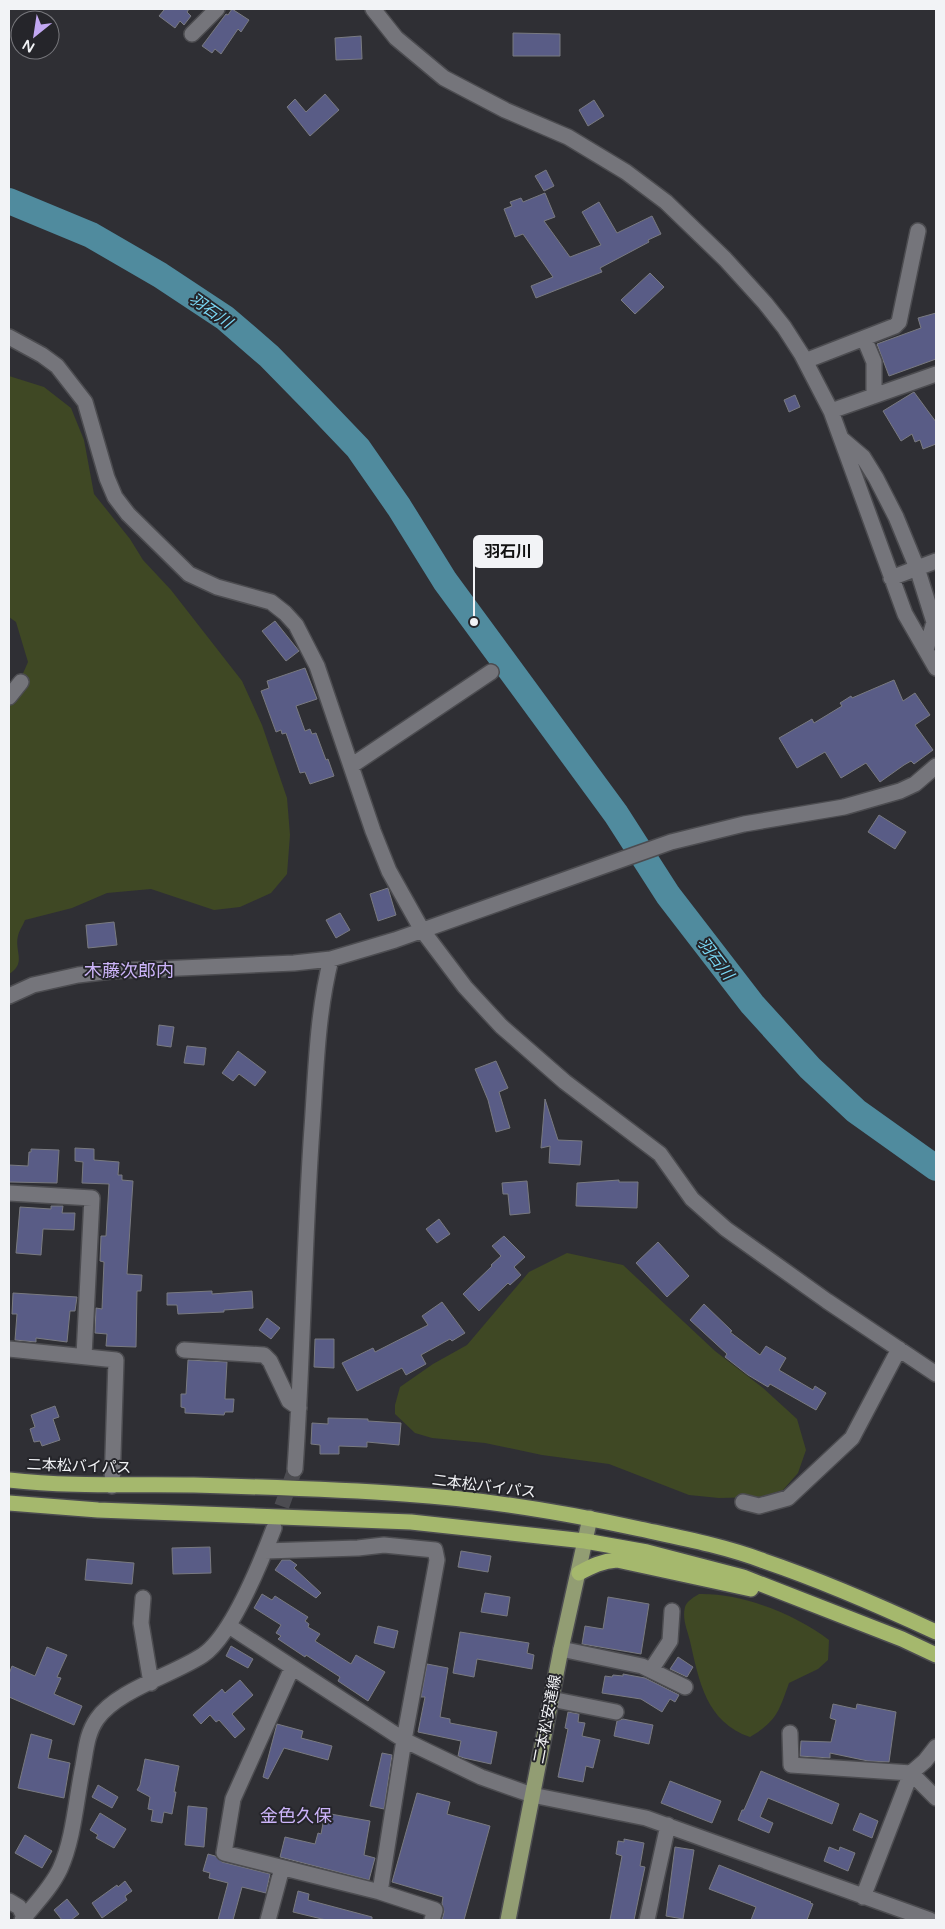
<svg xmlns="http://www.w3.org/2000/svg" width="945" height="1929" font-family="'Varela Round','Noto Sans JP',sans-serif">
<rect width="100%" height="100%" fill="#2f2f34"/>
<path fill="#3f4824" d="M9,376L44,387L71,408L84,440L94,494L130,539L143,560L171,590L242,681L262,725L287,798L290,835L287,874L271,893L240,907L214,910L151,889L107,893L72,908L25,920C23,925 19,931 18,936C14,951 27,963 9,974V701L14,694L28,662L16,622L9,617Z
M567,1253L623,1265L715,1351L763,1388L797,1419L806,1450L798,1473L783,1490L759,1497L719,1498L689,1495L609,1464L542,1455L485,1443L432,1438L415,1433L395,1414V1405L400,1387L433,1364L467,1345L529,1272Z
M699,1594C742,1593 795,1614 829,1640L828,1660L818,1669L789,1683C779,1711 777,1721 750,1737C706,1722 699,1681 690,1641C687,1629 682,1619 685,1607C687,1601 694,1597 699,1594Z"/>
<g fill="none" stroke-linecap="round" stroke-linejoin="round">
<path stroke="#508b9e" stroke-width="26" d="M9,201L91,235L160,275L225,318L269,356L314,402L358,448L399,507L445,581L616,814L668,895L752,1004L810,1068L856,1111L936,1168"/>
</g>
<path fill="#595c86" stroke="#797a80" d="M162,9H189L187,12L191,16L184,25L180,21L175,28L159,16L164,10Z
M232,9L249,20L241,32L238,29L221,54L215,49L212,53L202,46L226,14L228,15Z
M513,33L560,34V56H513Z
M361,36L362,59L336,60L335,38Z
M325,94L339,110L310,136L287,107L295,99L306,112Z
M594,100L604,116L588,126L579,110Z
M546,170L554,186L544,191L535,176Z
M545,193L555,217L544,221L570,257L601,245L582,212L599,202L617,233L652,216L661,234L648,240L649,242L600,268L602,272L536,298L531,286L553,277L523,234L515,237L504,209L512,206L510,202L521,198L523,202Z
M650,273L664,287L635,314L621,300Z
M936,313V359L889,376L877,344L921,328L918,318Z
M914,392L936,422V444L923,449L920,440L915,442L912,434L901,441L883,411Z
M795,395L800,407L789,412L784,400Z
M275,621L299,651L286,661L262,631Z
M305,668L317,699L296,706L305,731L310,729L312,734L316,733L326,760L328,759L334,776L310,784L305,772L300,773L286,733L282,734L281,730L276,732L261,691L269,688L267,681Z
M894,680L903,701L915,693L930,715L915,725L933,750L914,764L911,761L904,765L880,782L866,763L841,778L825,752L797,768L779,738L812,719L814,723L842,706L840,703L851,696L852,698Z
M879,815L906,832L895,849L868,832Z
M388,888L396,915L378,921L370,894Z
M340,913L350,930L336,938L326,920Z
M114,922L117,945L88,948L86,925Z
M159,1025L174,1027L171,1047L157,1045Z
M187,1046L206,1048L204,1065L184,1063Z
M238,1051L266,1072L255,1086L239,1074L233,1081L222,1073Z
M496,1061L508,1088L499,1092L510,1128L496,1132L488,1100L475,1069Z
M545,1099L558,1140L582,1141L580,1165L549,1163L550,1146L541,1148Z
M75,1148L94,1149V1160L119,1162L118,1175H122V1180L133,1181L127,1274L142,1275L141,1291H137L136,1347L106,1346L107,1334L95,1333L96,1308L102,1309L104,1262L100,1261L101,1236H106L109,1184L82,1183L83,1162L75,1161Z
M31,1149L59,1150L57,1183L9,1182V1165L28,1166L29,1152H31Z
M619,1180V1182H638L637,1208L576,1206L577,1183Z
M527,1181L530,1213L510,1215L508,1194H503L502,1183Z
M51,1206H63L62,1213H75L74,1230L43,1229L41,1255L16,1253L20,1207L51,1209Z
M439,1219L450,1234L437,1243L426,1229Z
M504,1236L525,1257L514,1267L521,1275L510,1285L508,1283L479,1311L463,1294L492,1266L491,1265L501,1256L492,1246Z
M658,1242L689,1276L667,1297L636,1263Z
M212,1291V1294L252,1291L253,1308L224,1310V1312L178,1314L177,1305H167V1293Z
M13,1293L77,1297L75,1311H70L67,1342L36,1338V1342L15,1340L17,1314H12Z
M442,1302L465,1333L452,1341L450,1339L421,1355L426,1364L406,1375L402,1368L357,1391L342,1363L373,1348L375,1352L428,1325L422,1316Z
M704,1304L732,1331L730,1332L760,1355L766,1346L786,1358L779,1370L813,1390L815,1386L826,1393L816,1410L770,1384L768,1387L748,1375L725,1357L727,1354L690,1320Z
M267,1318L280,1328L271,1339L259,1330Z
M315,1339H334V1368L314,1367Z
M188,1360L227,1362L225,1399H234L233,1412H225L224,1415L185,1413V1408L181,1407V1394H186Z
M55,1406L59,1417L53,1419L60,1440L42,1446L40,1441L34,1442L30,1429L35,1427L31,1415Z
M328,1418L368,1419V1421L401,1423L399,1445L367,1442V1447L339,1446V1454H320V1445L311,1444L312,1423L328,1424Z
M210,1547L211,1573L173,1574L172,1548Z
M461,1551L491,1556L488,1572L458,1567Z
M87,1559L134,1563L132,1584L85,1580Z
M282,1560H290L297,1565L294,1568L321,1593L316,1598L275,1570Z
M485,1593L510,1597L507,1616L481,1612Z
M262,1594L272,1600L275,1596L308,1617L305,1621L309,1624L308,1627L320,1634L315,1641L351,1664L356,1655L385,1672L368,1701L338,1681L340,1677L306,1655L305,1657L278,1639L281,1636L276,1633L281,1625L254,1608Z
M608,1597L649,1604L641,1654L582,1644L585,1626L603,1629Z
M378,1626L398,1631L394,1648L374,1643Z
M460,1632L529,1643L527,1653L534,1655L532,1669L477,1659L474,1677L453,1673Z
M231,1646L253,1659L248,1668L226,1656Z
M47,1647L67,1655L57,1677L61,1678L54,1694L82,1706L74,1725L9,1697V1674L12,1666L35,1676Z
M678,1657L693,1667L687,1677L670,1669Z
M427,1664L448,1668L440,1717L450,1719V1723L497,1732L491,1764L464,1758L458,1756L461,1741L418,1732L425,1697H421Z
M623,1674L645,1678L679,1695L675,1702L670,1699L662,1712L641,1699L602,1693L605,1676L612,1677L613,1675L623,1676Z
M240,1680L253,1695L232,1714L245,1729L235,1738L219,1720L216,1722L210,1715L201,1724L193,1715L222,1689L225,1693Z
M833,1704L856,1709L857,1704L896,1712L889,1762L868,1761L830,1753V1758L800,1756L801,1741L831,1742L836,1720L830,1718Z
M568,1712L579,1714L578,1722L585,1723L582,1736L600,1740L593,1768L586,1766L583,1782L558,1777L568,1729L565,1728Z
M623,1719L653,1725L649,1744L614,1736L617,1721Z
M277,1724L303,1731L301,1738L332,1746L328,1760L284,1748L268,1779L263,1777Z
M31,1734L52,1740L48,1758L70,1763L64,1798L18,1788Z
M382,1753L392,1755L384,1809L370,1806Z
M145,1759L179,1766L174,1792H176L172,1814L164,1812L162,1823L151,1821L153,1810L148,1809L150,1797L137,1790L140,1785Z
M761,1771L839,1804L832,1824L768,1798L760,1817L773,1823L769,1833L738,1820L742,1810H744Z
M670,1781L721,1801L712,1823L661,1803Z
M98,1785L118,1797L112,1808L92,1797Z
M417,1793L450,1802L447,1814L490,1826L464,1920H442L444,1912L442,1903L443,1897L392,1882Z
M188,1806L207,1808L204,1847L185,1845Z
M100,1813L126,1829L114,1848L96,1838L98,1835L90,1830Z
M325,1813L370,1821L364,1855L375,1858L369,1880L280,1857L285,1837L315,1844L318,1833L321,1834Z
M860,1813L878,1821L872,1838L853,1830Z
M25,1835L52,1851L42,1868L15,1853Z
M624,1839L644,1843L640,1866L645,1867L634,1920H610L622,1856L616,1854L618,1841L624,1842Z
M675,1847L694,1850L683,1919L666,1916Z
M829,1847L839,1851L840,1847L855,1853L848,1871L824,1861Z
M208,1854L215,1856L222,1862L270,1874L266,1893L242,1887L233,1920H218L228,1883L209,1878L210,1873L203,1871Z
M719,1865L811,1902L810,1903L813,1904L807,1920H751L756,1907L709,1889Z
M125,1881L132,1891L125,1896L127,1900L102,1918L92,1903L117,1885L118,1887Z
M298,1891L309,1894L308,1900L372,1917V1920H326L293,1912Z
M67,1899L79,1914L71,1920H62L54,1910Z"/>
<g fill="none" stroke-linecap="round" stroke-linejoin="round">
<path stroke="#4c4c51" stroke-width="15" stroke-dasharray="15 8" stroke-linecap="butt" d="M274,1528L295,1469"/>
<defs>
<path id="minor" d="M373,9L396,38L444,78L505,110L568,137L626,172L666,202L725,259L765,303L784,327L802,355L831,411L905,614L936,668
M192,34L217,9
M9,337L42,355L57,366L85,402L107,478L115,497L128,514L189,574L217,587L271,602L285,613L296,625L317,666L373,831L389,871L422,930L465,987L501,1026L565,1082L660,1154L692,1199L726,1229L827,1301L936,1374
M864,338L874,362V396
M805,361L895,326L899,322L918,231
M831,411L936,374
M843,440L863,457L876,478L896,517L917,568L934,622L926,650
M891,578L936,561
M9,697L21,682
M351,766L491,672
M9,996L33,985L78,975L111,971L294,963L331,959L395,940L671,842L744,824L844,807L900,791L915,784L936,766
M9,1193L92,1198L84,1356
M9,1349L116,1360L112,1486
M184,1350L264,1355L270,1361L289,1401L299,1408
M295,1469C303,1355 304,1241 312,1128C316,1071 317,1014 331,959
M743,1502L759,1506L788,1498L852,1438L899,1349
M265,1551L358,1548L384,1545L435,1550L437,1560L404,1740L380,1892
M143,1598L141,1623L151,1683
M229,1626L404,1740L481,1777L532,1795L646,1818L930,1920
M561,1649L642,1666L685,1687
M292,1668L233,1799L224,1853L380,1892L435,1910L432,1920
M651,1670L670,1641L672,1611
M551,1699L616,1712
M790,1733L791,1765L911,1773L925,1761L936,1747
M863,1897L911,1773L936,1798
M9,1901L19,1907L26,1920
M22,1920C35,1904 51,1888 60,1869C74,1838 76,1799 83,1766C86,1749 87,1733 97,1719C117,1690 173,1675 203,1655C232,1635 261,1562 274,1528
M268,1920L282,1868
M647,1920L668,1825"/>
<path id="major" d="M508,1920L561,1649L590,1518"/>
<path id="highway" d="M9,1480C71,1487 132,1484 194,1485C264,1487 334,1489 404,1494C483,1499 562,1512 640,1529C682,1538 724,1546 764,1561C823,1581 880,1606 936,1632
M9,1503L98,1510L411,1522L585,1541L647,1552L743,1577L902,1639L936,1655
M579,1573C592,1566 602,1561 617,1560L751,1589"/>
</defs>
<use href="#minor" stroke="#4c4c50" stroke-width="18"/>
<use href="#major" stroke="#4c4c50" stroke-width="18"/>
<use href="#highway" stroke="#4c4c50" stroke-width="18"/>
<use href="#minor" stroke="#75757b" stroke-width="15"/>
<use href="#major" stroke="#929d73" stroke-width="15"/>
<use href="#highway" stroke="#a5b86d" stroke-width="15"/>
</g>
<g text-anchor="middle" stroke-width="4" stroke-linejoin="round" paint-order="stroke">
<g font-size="15" fill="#f2f3f6" stroke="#25252a">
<text transform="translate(79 1466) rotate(2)" y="5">二本松バイパス</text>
<text transform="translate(484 1486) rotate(7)" y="5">二本松バイパス</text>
<text transform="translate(547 1719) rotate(-79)" y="5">二本松安達線</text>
</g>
<g font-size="16" font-style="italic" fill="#7ad8f5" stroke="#25252a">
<text transform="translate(211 310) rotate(35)" y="6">羽石川</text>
<text transform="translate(716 958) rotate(53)" y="6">羽石川</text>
</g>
<g font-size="18" fill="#ccb4f9" stroke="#25252a">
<text x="129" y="977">木藤次郎内</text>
<text x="296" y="1822">金色久保</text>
</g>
</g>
<path fill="none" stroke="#f2f3f6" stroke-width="2" d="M474 622L474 551"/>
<circle fill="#f2f3f6" stroke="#25252a" stroke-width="2" cx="474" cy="622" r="5"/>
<rect fill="#f2f3f6" stroke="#f2f3f6" stroke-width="2" x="474" y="536" width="68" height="31" rx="5"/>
<g font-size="16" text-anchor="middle" font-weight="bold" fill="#111">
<text x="508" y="557">羽石川</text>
</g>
<rect width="945" height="1929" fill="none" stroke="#f2f3f6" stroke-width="20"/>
<g transform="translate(35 35) rotate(210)"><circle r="24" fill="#25252a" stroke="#77777c"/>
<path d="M0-4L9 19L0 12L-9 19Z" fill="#c2a8f2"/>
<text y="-8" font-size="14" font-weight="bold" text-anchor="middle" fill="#f2f3f6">N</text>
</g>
</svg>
